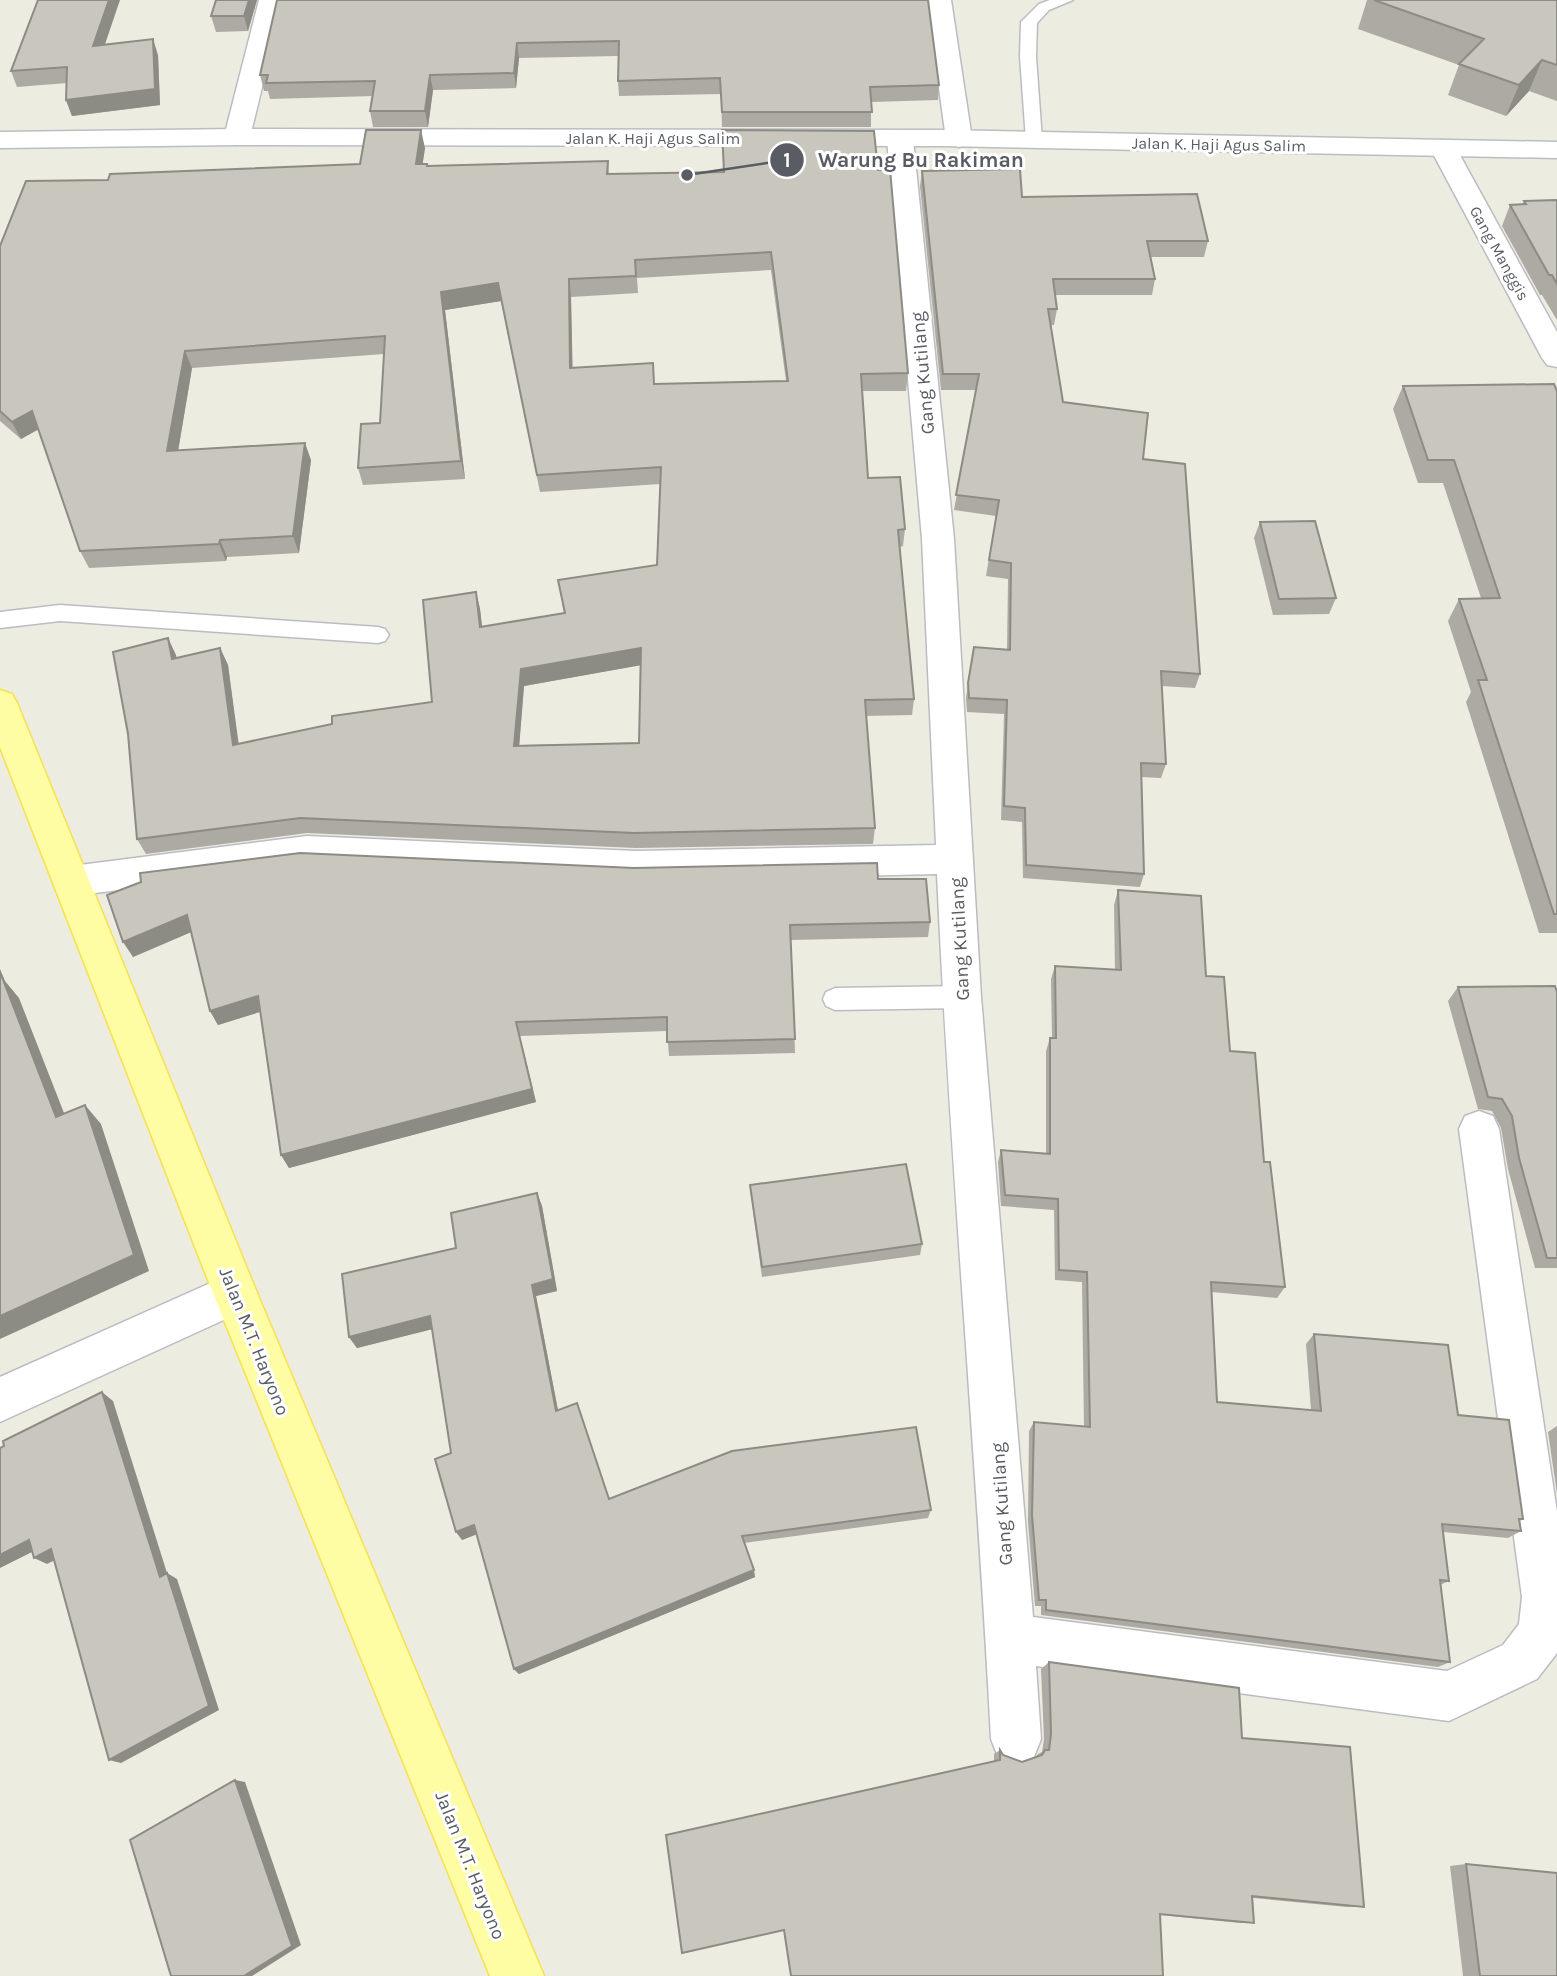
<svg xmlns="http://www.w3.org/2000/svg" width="1557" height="1976" font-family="Karla,sans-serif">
<rect width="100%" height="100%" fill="#edece0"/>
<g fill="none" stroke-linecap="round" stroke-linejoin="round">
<defs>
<path id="lane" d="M1050,0H1073L1049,10L1037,23L1036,57L1042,140L1034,145L1026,140L1020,57L1021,22L1039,4Z
M60,605L378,627L385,629L389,635L385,641L378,643L60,621L0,628V612Z
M962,986L971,990L974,997L971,1004L962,1008L835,1010L826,1006L823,999L826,992L835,988Z"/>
<path id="street" d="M259,0H283L250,137L246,142L237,145L228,142L224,137Z
M927,0H951L972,139L968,144L959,147L950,144L946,139Z
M900,131L909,134L913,139L954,539L981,997L1033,1617L1447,1671L1503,1645L1519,1624L1522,1597L1459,1129L1465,1116L1479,1111L1493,1116L1499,1129L1557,1512V1653L1537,1679L1449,1721L1036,1666L1041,1739L1034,1757L1016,1764L998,1757L991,1739C976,1451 950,1163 937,874L636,881L307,866L72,896L59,892L54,881L59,870L72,866L307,836L636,851L936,845L922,539L887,139L891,134Z
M1443,140L1452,142L1456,148L1557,332V367L1547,365L1542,358L1430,148L1434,142Z
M235,1272L250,1278L257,1293L250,1308L0,1422V1377Z"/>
<path id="secondary" d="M237,129L942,130L1557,142V158L942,146L237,145L0,148V132Z"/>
<path id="primary" d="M0,690L12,694L17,703L257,1293L544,1976H490L213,1293L0,747Z"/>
</defs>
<use href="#lane" stroke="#bbbcc3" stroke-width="3"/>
<use href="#street" stroke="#bbbcc3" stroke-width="3"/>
<use href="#secondary" stroke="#bbbdc5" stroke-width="3"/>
<use href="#primary" stroke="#f8e04e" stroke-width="3"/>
<use href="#lane" fill="#fff" fill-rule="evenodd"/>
<use href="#street" fill="#fff" fill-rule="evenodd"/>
<use href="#secondary" fill="#fff" fill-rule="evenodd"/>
<use href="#primary" fill="#fffda3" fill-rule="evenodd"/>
</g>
<path fill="#acaaa3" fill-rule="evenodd" d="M216,0H257L248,31L216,32L211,16Z
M277,0H928L939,85L938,100L871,102V127H722L721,94L619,96L618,81V56L519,58L516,88L433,90L428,127H373L370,111L373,96L270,99L268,91H264L260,75Z
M1367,0H1557V101L1529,91L1506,116L1448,95L1459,65L1358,29Z
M105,45L158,55L160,105L72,116L66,100L67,83L17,87L11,71Z
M425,148L422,164L427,166L608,161L609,174L878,170L908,373L906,391H862L868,478L905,529L903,546L900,547L914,699L912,715L866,716L875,828L873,844L636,848L307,833L146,854L137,839L176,655V658L220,648L228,665L238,744L432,702L476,592L480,609L482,627L564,613L558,580L657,565L660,484L540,492L501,301L445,310L465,479L363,485L358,468L380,423L384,354L192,368L178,451L311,460L299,553L227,557L226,561L89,568L80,551L38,429L21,439L0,421V246L108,180L360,164ZM771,270L786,381L654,384L572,368L571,297L638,293L637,278ZM640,665L639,743L519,745L524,686Z
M922,171L1022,197L1208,241L1204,257H1151L1155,279L1152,295H1055L1057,309L1054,325H1051L1063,402L1143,459L1200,674L1195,688L1162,686L1166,764L1161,778L1141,777L1144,874L1140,887L1023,878L1022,822L1001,820L1004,714L967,712L966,698L974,647L1007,649L1008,579L986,576L996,516L954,510L976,390H941L920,186Z
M1557,200V320L1542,295H1540L1502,226L1510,205H1522L1524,201Z
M1403,386L1557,391V933H1539L1466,702L1471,692L1448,621L1459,599L1481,598L1443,483H1418L1393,409Z
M1260,522L1336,598L1329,614L1273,615L1254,538Z
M878,879L930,922L928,937L791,940L795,1053L669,1056L667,1031L520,1036L536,1102L289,1168L281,1155L260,1012L218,1025L210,1011L191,932L133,957L107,895Z
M1118,890L1206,976L1264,1162L1285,1287L1277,1298L1212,1292L1217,1402L1311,1410L1306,1344L1314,1334L1458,1415L1523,1519L1520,1521L1521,1531L1508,1538L1443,1532L1449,1581L1440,1585L1450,1662L1438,1667L1041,1615V1606H1035L1028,1522L1029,1431L1034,1422L1084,1427L1082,1282L1055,1280L1054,1210L1001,1206L998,1162L1001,1150L1046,1153V1051L1050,1038H1052L1051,979L1055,966L1115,970L1114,905Z
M1458,987L1557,992V1268H1535L1508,1169L1501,1128L1492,1111L1478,1109L1448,1001Z
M750,1185L922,1244L920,1255L762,1277L751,1196Z
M537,1193L542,1206L557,1291L536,1296L558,1410L610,1499L931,1510L928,1518L744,1543L755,1577L519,1674L514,1669L477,1534L462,1540L451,1453L432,1329L357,1348L349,1337L456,1248Z
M1557,1426V1494L1548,1432Z
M1049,1662L1242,1738L1364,1907H1347L1253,1898L1254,1923H1240L1160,1915L994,1762V1754L1000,1750L1003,1755L1022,1762L1036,1757L1038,1754L1042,1752L1044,1739L1041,1669Z
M1466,1864L1557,1976H1463L1450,1866Z"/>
<path fill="#8c8b84" d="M109,0H120L99,62L93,46Z
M249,0H257L248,31L244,16Z
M153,39L158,55L160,105L72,116L66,100Z
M517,43L519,58L516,88L514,73Z
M1542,60L1529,91L1506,116L1519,85Z
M430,75L433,90L428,127L425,111Z
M421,130L425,148L420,182L416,164Z
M569,279L571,297L573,386L570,368Z
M498,283L501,301L445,310L465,479L461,461L441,292Z
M185,351L192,368L175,469L167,451Z
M32,411L41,428L21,439L12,422Z
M305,443L311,460L299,553L293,536Z
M220,540L227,557L226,561L219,544Z
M476,592L480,609L484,644L480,627Z
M168,638L176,655L180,675L172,659Z
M220,648L228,665L241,761L233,745Z
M641,648L642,665L524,686L518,761L514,746L521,669Z
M187,915L196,930L133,957L123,942Z
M0,969L5,981L19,998L73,1136L56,1117L0,986Z
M258,996L266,1010L218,1025L210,1011Z
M516,1022L536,1102L289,1168L281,1155Z
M85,1105L101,1124L149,1271L0,1339V1316Z
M537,1193L542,1206L557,1291L536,1296L560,1421L556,1411L532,1285Z
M430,1316L437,1328L357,1348L349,1337Z
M102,1392L113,1401L167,1573L177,1579L219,1710L121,1763L109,1760L160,1577Z
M474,1525L480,1533L462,1540L456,1532Z
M29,1540L42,1547L0,1568V1555Z
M51,1549L63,1556L47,1564L34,1558Z
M754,1570L755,1577L519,1674L514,1669Z
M235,1780L245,1782L301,1945L252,1976H244Z"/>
<path fill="#c8c6bd" stroke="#8c8b84" stroke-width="2" fill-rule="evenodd" d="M38,0H109L93,46L153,39L155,89L66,100L67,67L11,71Z
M216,0H249L244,16H211Z
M277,0H928L939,85L870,87L872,112H722L720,78L618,81L619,41L517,43L514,73L430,75L425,111H370L375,81L266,83L268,75H260Z
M1374,0H1557V65L1542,60L1519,85L1459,64L1484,39Z
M366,130H421L416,164H427V166L608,161L607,174L724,172L722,130L874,131L878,170L890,169L908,373L861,374L868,478L900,477L905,529L898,530L914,699L865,700L875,828L634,833L300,818L137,839L128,734L113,652L168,638L172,659L220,648L233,745L332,724V716L432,702L423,600L476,592L480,627L565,613L558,580L657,565L661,467L537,475L498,283L441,292L461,461L358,468L361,424L380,423L385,336L185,351L167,451L305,443L293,536L220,540L219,544L80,551L32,411L12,422L0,411V246L26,181L108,180L110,174L360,164ZM771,252L788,381L654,384L653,363L570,368L569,279L636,276L635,260ZM641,648L639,743L514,746L521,669Z
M1020,169L1022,197L1197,194L1208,241H1147L1155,279H1053L1057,309H1048L1063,402L1148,413L1143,459L1185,464L1200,674L1161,671L1166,764L1141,763L1144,874L1026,865L1025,808L1004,806L1007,700L969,698L968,683L974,647L1010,650L1011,563L989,560L999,500L956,495L979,374H943L922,171Z
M1557,200V284L1552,275H1549L1510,205L1526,204L1524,201Z
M1554,384L1557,391V914H1554L1478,680H1487L1459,599L1500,598L1454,460H1428L1403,386Z
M1315,521L1336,598L1279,599L1260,522Z
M300,853L634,868L877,863L878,879H926L930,922L790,925L795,1039L667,1042V1017L516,1022L532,1089L281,1155L258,996L210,1011L187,915L123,942L107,895L141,882L140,873Z
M1118,890L1201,896L1206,976L1224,977L1230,1051L1255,1053L1264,1162H1270L1285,1287L1211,1282L1217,1402L1321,1411L1314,1334L1448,1345L1458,1415L1509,1420L1523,1519H1519L1521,1531L1442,1524L1449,1581L1440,1580L1450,1662L1046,1610V1600H1039L1032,1515L1034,1422L1090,1427L1087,1272L1059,1270L1058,1199L1005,1195L1001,1150L1050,1154V1038H1056L1055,966L1121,970Z
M2,977L56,1117L85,1105L134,1255L0,1316V978Z
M1555,986L1557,992V1258H1547L1519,1158L1512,1116L1502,1099L1488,1097L1458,987Z
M906,1164L922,1244L762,1267L750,1185Z
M537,1193L553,1279L532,1285L556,1411L577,1403L609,1499L732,1451L916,1427L931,1510L742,1536L754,1570L514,1669L474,1525L456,1532L435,1459L451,1453L430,1316L349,1337L342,1274L456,1248L451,1213Z
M102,1392L160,1577L167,1573L209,1706L109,1760L51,1549L34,1558L29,1540L0,1555V1448L4,1446L3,1441Z
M1049,1662L1239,1688L1242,1738L1350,1747L1364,1907L1252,1896L1254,1923L1160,1914L1163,1976H791L784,1930L682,1953L666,1835L1000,1760V1750L1003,1755L1022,1762L1042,1755L1045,1750H1049L1051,1734Z
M235,1780L292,1946L244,1976H171L130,1840Z
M1466,1864L1557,1873V1976H1480Z"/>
<g text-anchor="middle" stroke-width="6" stroke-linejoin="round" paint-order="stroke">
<g font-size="16" fill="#595c62" stroke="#fff">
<text x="653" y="144">Jalan K. Haji Agus Salim</text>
<text transform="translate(1219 144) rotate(1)" y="6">Jalan K. Haji Agus Salim</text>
<text transform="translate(1500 253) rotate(61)" y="6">Gang Manggis</text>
</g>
<g font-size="19" fill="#595c62" stroke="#fff">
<text transform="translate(922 373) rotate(-95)" y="7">Gang Kutilang</text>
<text transform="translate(959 939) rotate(-93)" y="7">Gang Kutilang</text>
<text transform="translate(255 1341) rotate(68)" y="7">Jalan M.T. Haryono</text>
<text transform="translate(1001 1504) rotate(-94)" y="7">Gang Kutilang</text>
<text transform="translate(471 1865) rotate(68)" y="7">Jalan M.T. Haryono</text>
</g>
</g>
<path fill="none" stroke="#595c62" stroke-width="2.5" d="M687 175L787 160"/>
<g fill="#595c62" stroke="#fff" stroke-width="2.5">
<circle cx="687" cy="175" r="7"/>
<circle cx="787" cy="160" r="18"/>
</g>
<g font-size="21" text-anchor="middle" font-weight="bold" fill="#fff">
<text x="787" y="167">1</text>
</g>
<g font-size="21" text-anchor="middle" font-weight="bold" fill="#595c62" stroke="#fff" stroke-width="6" stroke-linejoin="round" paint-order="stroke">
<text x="921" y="167">Warung Bu Rakiman</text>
</g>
</svg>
